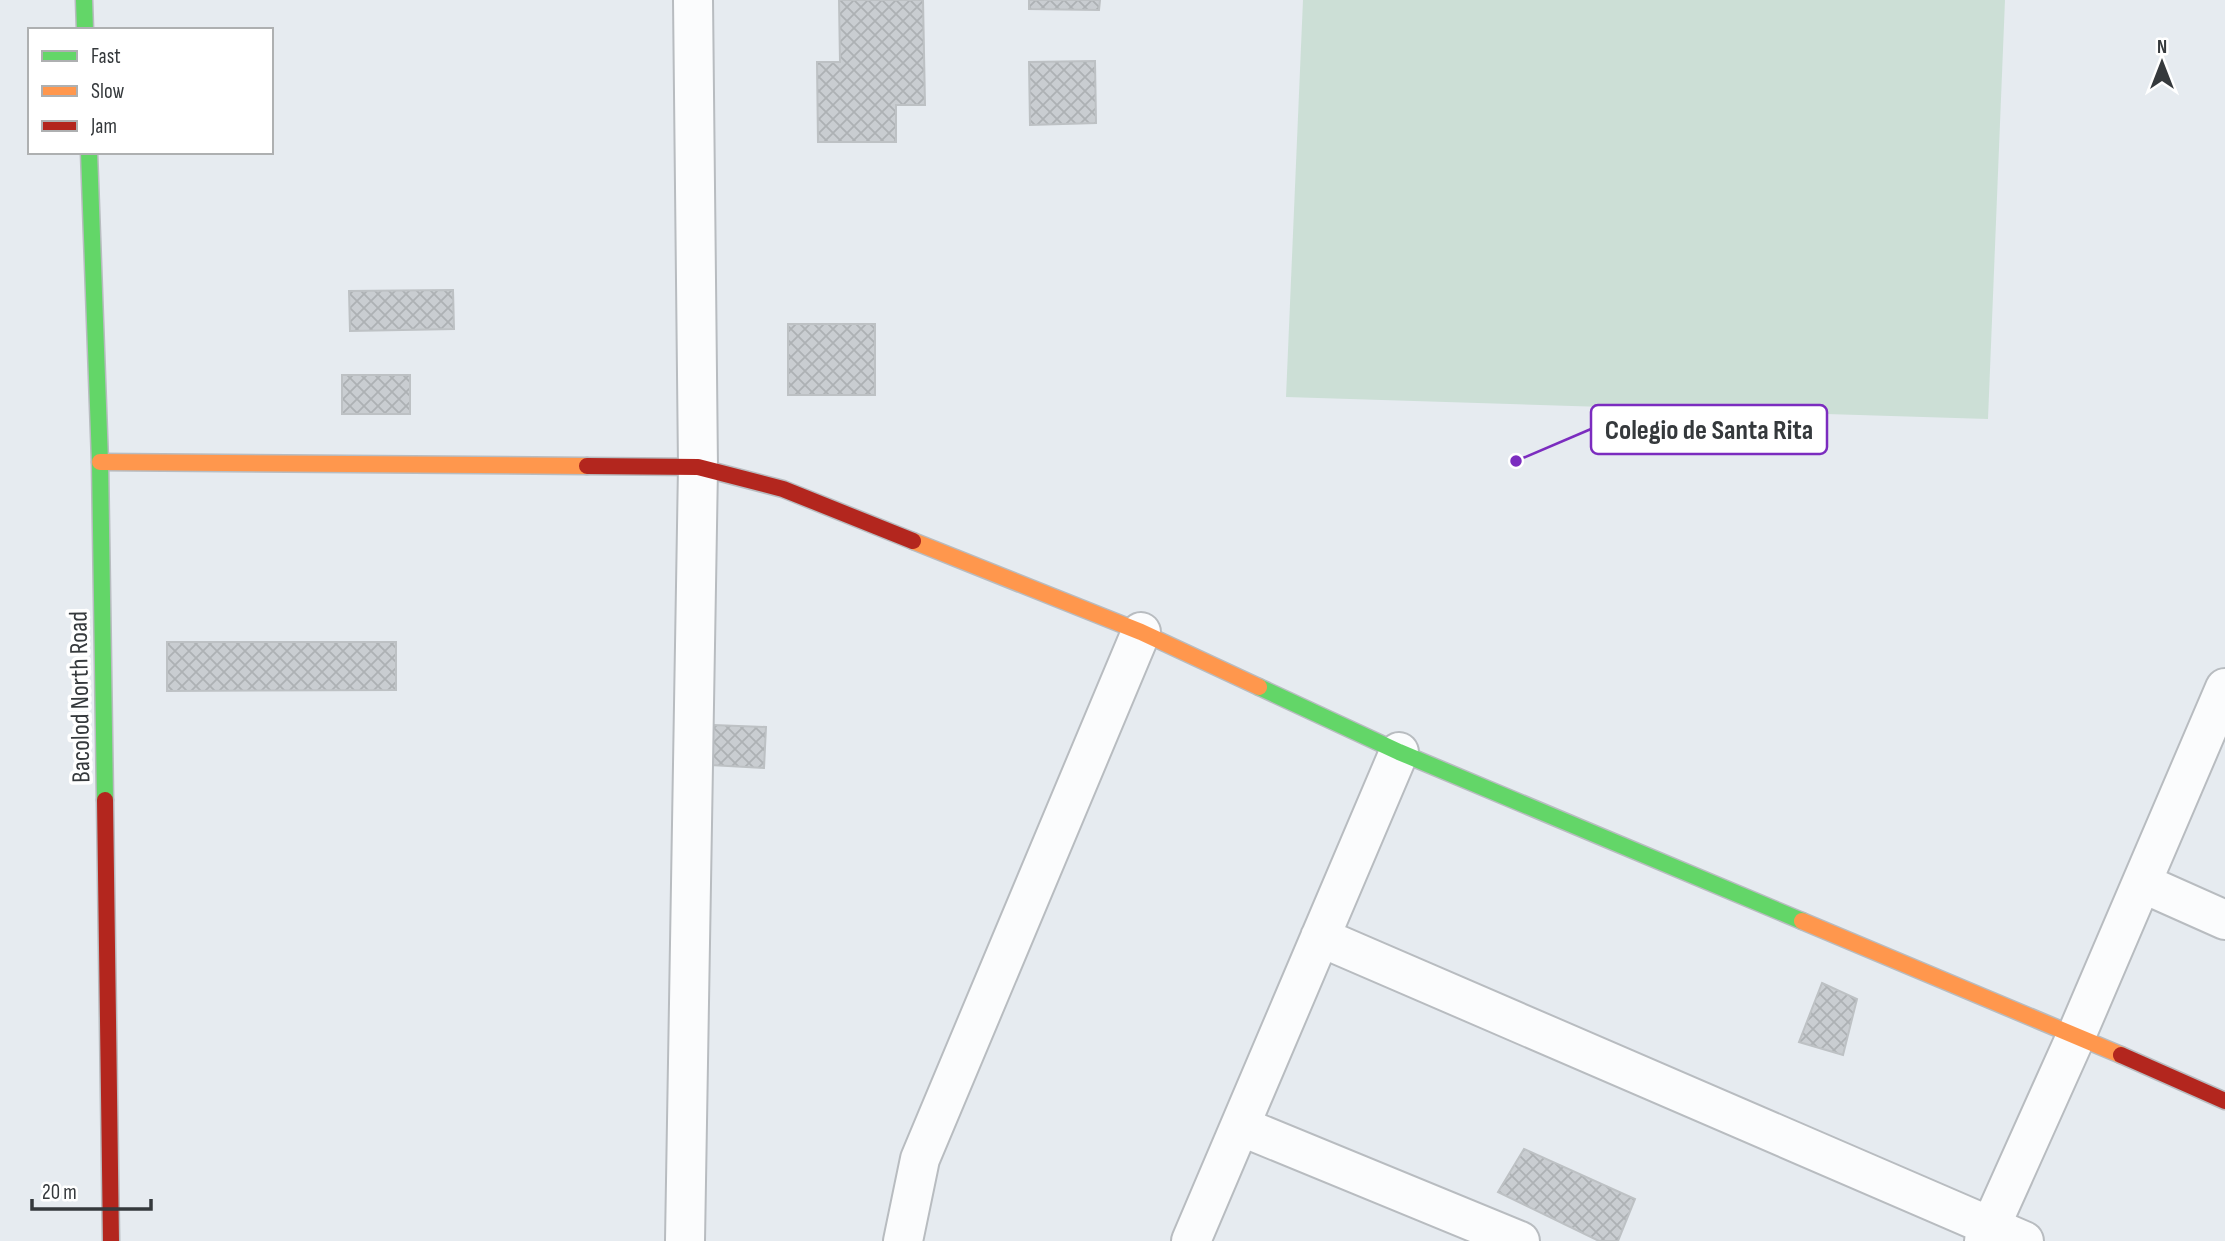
<svg xmlns="http://www.w3.org/2000/svg" width="2225" height="1241" font-family="'Sofia Sans Condensed',sans-serif">
<defs>
<pattern id="building-cross-hatch" width="8" height="8" patternUnits="userSpaceOnUse" patternTransform="scale(1.75)"><rect width="8" height="8" fill="#c9cdd1"/><path d="M0 0l8 8M0 8l8-8" fill="none" stroke="#adb1b4"/></pattern>
</defs>
<rect width="100%" height="100%" fill="#e6ebf0"/>
<path fill="#ccdfd6" d="M1303,0H2005L1988,419L1286,397Z"/>
<path fill="url(#building-cross-hatch)" stroke="#bdc1c4" stroke-width="2" d="M839,0H923L925,105H896V142H818L817,62H840Z
M1029,0H1100L1099,10L1029,9Z
M1095,61L1096,123L1030,125L1029,62Z
M453,290L454,329L350,331L349,291Z
M788,324H875V395H788Z
M342,375H410V414H342Z
M167,642H396V690L167,691Z
M713,725L766,727L764,768L711,765Z
M1822,983L1857,999L1843,1055L1799,1042Z
M1524,1149L1635,1199L1618,1241H1599L1498,1192Z"/>
<g fill="none" stroke-linecap="round" stroke-linejoin="round">
<defs>
<path id="street" d="M2142,883L2225,920
M1320,937L2024,1241
M1240,1126L1520,1241
M685,1241L698,467L693,0
M903,1241L920,1159L1141,632
M1191,1241L1399,752
M1984,1241L2076,1036L2225,688"/>
<path id="fast" d="M84,0L85,30
M89,152L100,462L105,800
M1259,687L1399,752L1802,921"/>
<path id="slow" d="M100,462L587,466
M913,541L1141,632L1259,687
M1802,921L2121,1055"/>
<path id="jam" d="M587,466L698,467L783,489L913,541
M105,800L111,1241
M2121,1055L2225,1101"/>
</defs>
<use href="#street" stroke="#b8bcc0" stroke-width="42"/>
<use href="#fast" stroke="#b8bcc0" stroke-width="19"/>
<use href="#slow" stroke="#b8bcc0" stroke-width="19"/>
<use href="#jam" stroke="#b8bcc0" stroke-width="19"/>
<use href="#street" stroke="#fbfcfd" stroke-width="38"/>
<use href="#fast" stroke="#63d668" stroke-width="16"/>
<use href="#slow" stroke="#ff974d" stroke-width="16"/>
<use href="#jam" stroke="#b3261e" stroke-width="16"/>
</g>
<g text-anchor="middle" stroke-width="7" stroke-linejoin="round" paint-order="stroke">
<g font-size="26" fill="#35393c" stroke="#fff">
<text transform="translate(79 697) rotate(-91)" y="9">Bacolod North Road</text>
</g>
</g>
<path fill="none" stroke="#7b2cbf" stroke-width="2.5" d="M1516 461L1591 429"/>
<circle fill="#7b2cbf" stroke="#fff" stroke-width="2.5" cx="1516" cy="461" r="7"/>
<rect fill="#fff" stroke="#7b2cbf" stroke-width="2.5" x="1591" y="405" width="236" height="49" rx="7"/>
<g font-size="28" text-anchor="middle" font-weight="bold" fill="#35393c">
<text x="1709" y="439">Colegio de Santa Rita</text>
</g>
<rect x="28" y="28" width="245" height="126" fill="#ffffff" stroke="#aeb0b1" stroke-width="2"/>
<rect x="42" y="51" width="35" height="10" fill="#63d668" stroke="#aeb0b1" stroke-width="2"/>
<text x="91" y="63" font-size="21" fill="#35393c">Fast</text>
<rect x="42" y="86" width="35" height="10" fill="#ff974d" stroke="#aeb0b1" stroke-width="2"/>
<text x="91" y="98" font-size="21" fill="#35393c">Slow</text>
<rect x="42" y="121" width="35" height="10" fill="#b3261e" stroke="#aeb0b1" stroke-width="2"/>
<text x="91" y="133" font-size="21" fill="#35393c">Jam</text>
<g transform="translate(2162 63)" stroke="#ffffff" stroke-width="5" paint-order="stroke">
<path d="M0-5L12 26L0 18L-12 26Z" fill="#35393c"/>
<text y="-10" font-size="19" font-weight="bold" text-anchor="middle" fill="#35393c">N</text>
</g>
<path d="M32 1199v10h119v-10" fill="none" stroke="#35393c" stroke-width="3.5"/>
<text x="42" y="1199" font-size="21" fill="#35393c" stroke="#ffffff" stroke-width="5" paint-order="stroke">20 m</text>
</svg>
